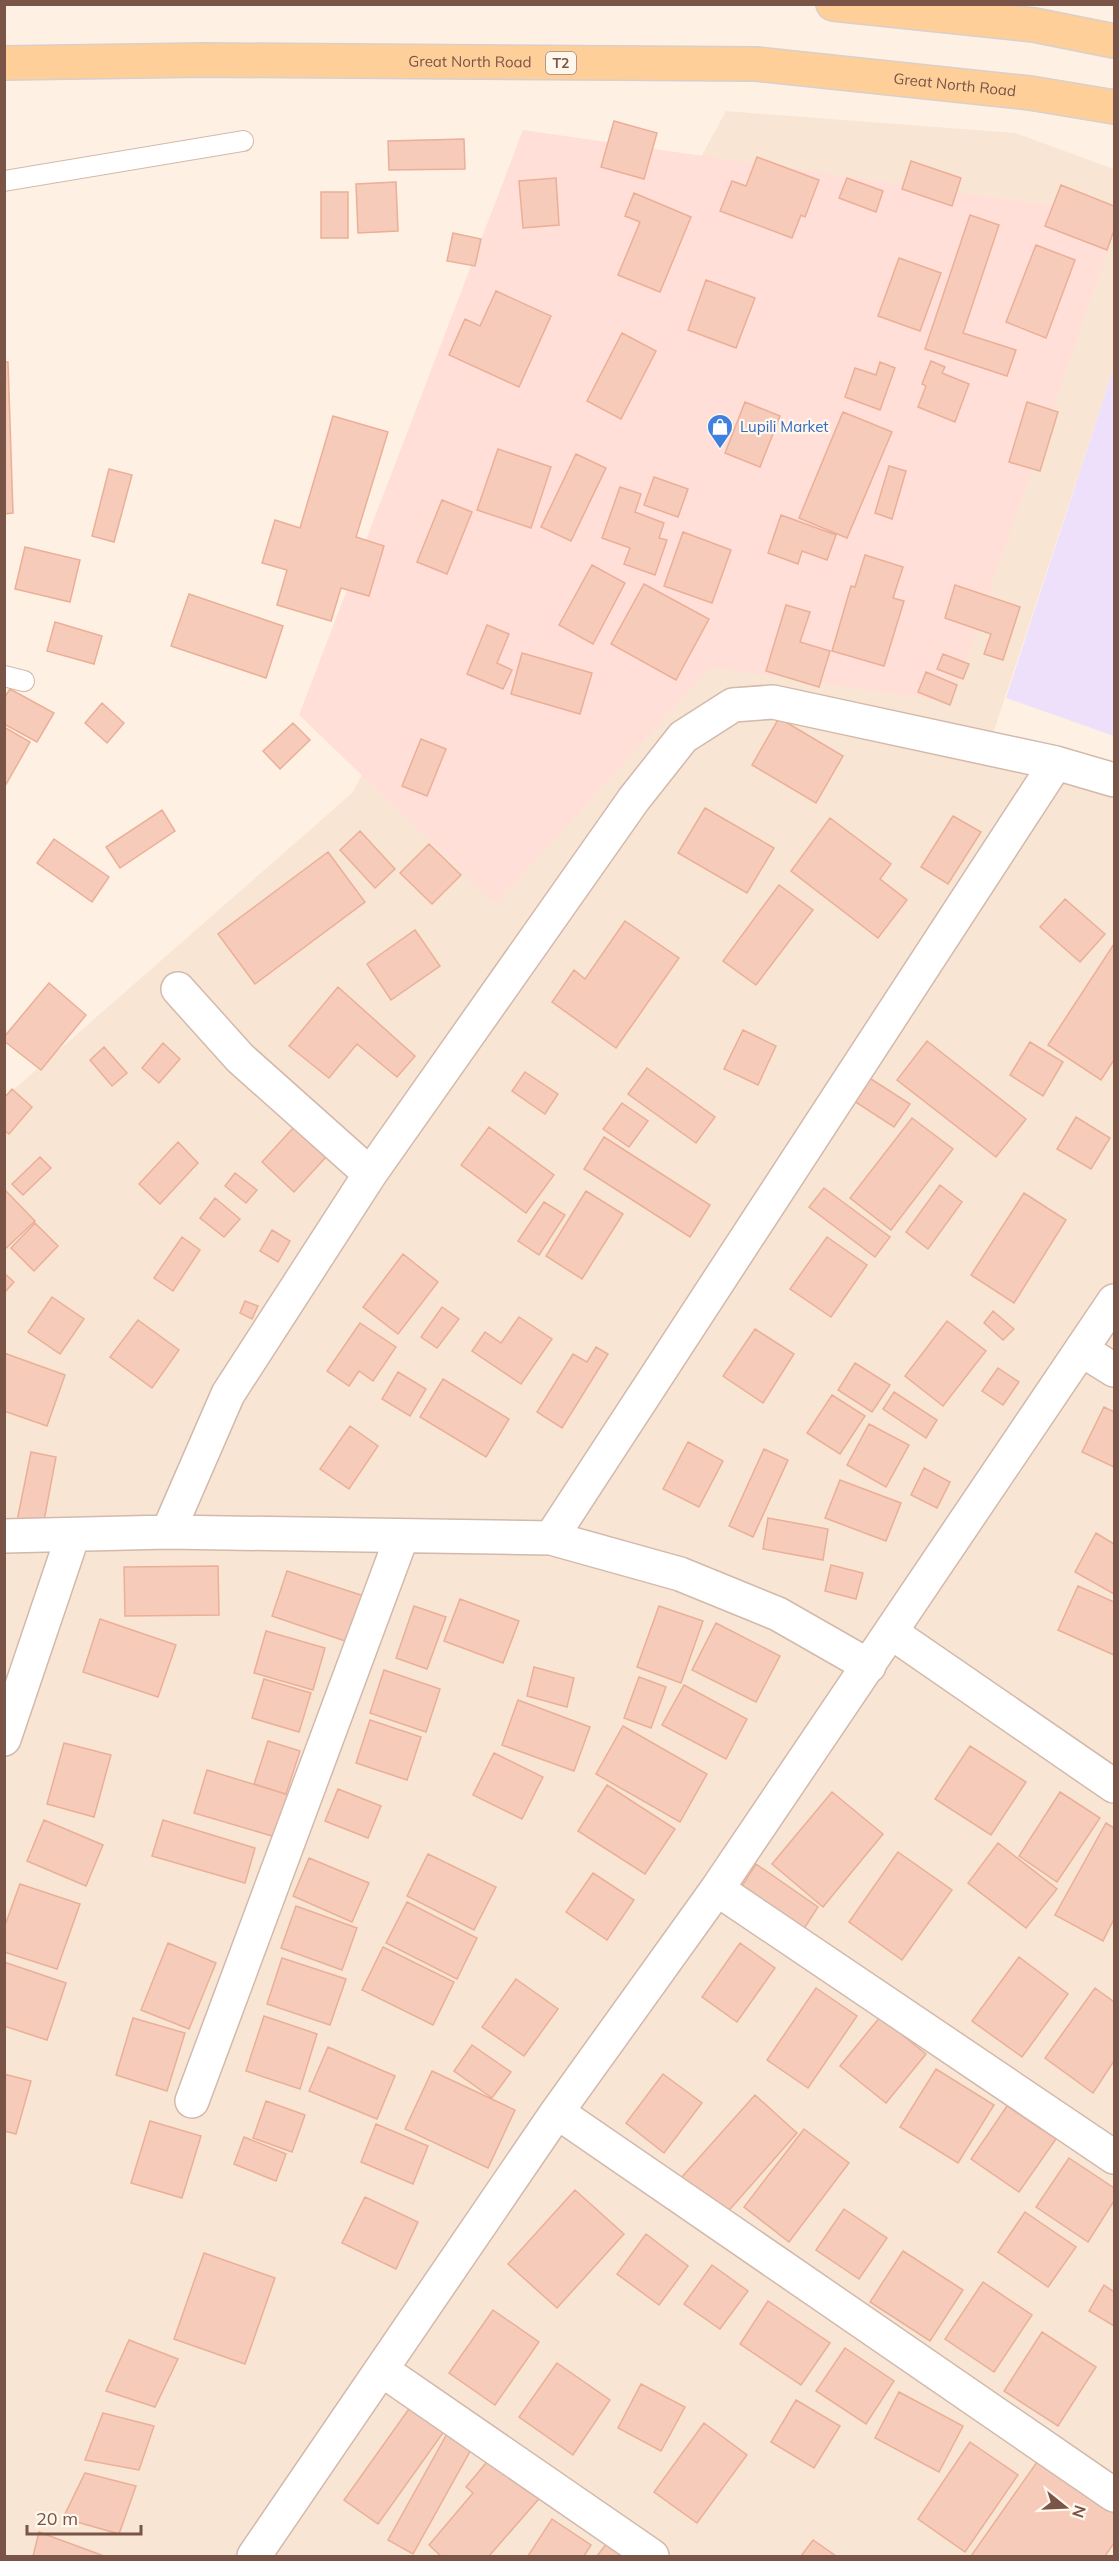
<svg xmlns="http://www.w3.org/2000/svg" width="1119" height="2561" font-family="Mulish,sans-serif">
<rect width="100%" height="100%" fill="#fef1e4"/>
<path fill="#f9e5d4" d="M726,111L1015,133L1114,169V367L989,746L1114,785V1303L250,2556H5L4,1098L352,793Z
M1114,1306V2556H259Z"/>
<path fill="#ffdfd7" d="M523,130L1114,215V233L951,702L711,667L496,904L299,715Z"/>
<path fill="#eee0fb" d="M1114,367V736L1006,698Z"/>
<path fill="#f6cbb9" stroke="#ebaf97" stroke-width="1.5" d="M614,121L657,133L644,179L601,167Z
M464,139L465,169L389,170L388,141Z
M757,157L819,180L805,217L801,215L792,238L720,211L732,181L746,186Z
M911,161L961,178L952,206L902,189Z
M556,178L559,225L523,228L519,181Z
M847,178L883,191L876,212L839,198Z
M396,182L398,231L358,233L356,184Z
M1061,185L1114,206V230L1107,250L1045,226Z
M321,192H348V238H321Z
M634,193L691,217L660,292L618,275L640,222L625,216Z
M970,215L999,225L963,333L1016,350L1007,376L925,349Z
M453,233L481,239L475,266L447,261Z
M1036,245L1075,260L1046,338L1006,322Z
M899,258L941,273L920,331L878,316Z
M706,280L755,298L736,348L688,330Z
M496,291L551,316L519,387L449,355L465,319L480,326Z
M622,333L656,351L621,419L587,401Z
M931,361L945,367L942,373L969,384L955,422L918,407L926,386L922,384Z
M4,362H8L13,513L4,514Z
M880,362L895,368L880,410L845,397L855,368L876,375Z
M745,402L780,416L760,467L725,453Z
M1027,402L1058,412L1040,471L1009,462Z
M843,412L892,432L847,538L799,518Z
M333,416L388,432L356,537L384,546L369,596L341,588L331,621L277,605L287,570L262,563L275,520L300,528Z
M498,449L551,467L531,528L477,510Z
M576,454L606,468L571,541L541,527Z
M889,466L906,471L892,519L875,513Z
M109,469L132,475L114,542L92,536Z
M654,477L688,489L678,517L644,505Z
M620,487L641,494L635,512L664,523L659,538L667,540L655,575L624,564L630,548L602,538Z
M442,500L472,512L447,574L417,562Z
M781,515L836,535L827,560L802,551L798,564L768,553Z
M683,532L731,550L712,603L664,586Z
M25,547L80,560L70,602L15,589Z
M865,555L903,567L893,598L904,601L884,666L832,651L851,586L855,587Z
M592,565L625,583L593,644L559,625Z
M644,584L709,619L676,680L611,644Z
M955,585L1020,607L1003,660L984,654L991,634L945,618Z
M189,594L283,626L266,678L171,646Z
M786,605L810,612L800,642L830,651L819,687L766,671Z
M55,622L102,636L94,664L47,651Z
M487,625L509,634L497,663L512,670L503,689L467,674Z
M522,653L592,673L580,714L511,694Z
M943,654L969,664L963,679L937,669Z
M926,672L957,685L950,705L918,692Z
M10,689L54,713L37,742L4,724V698Z
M102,703L124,723L107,743L85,723Z
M779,718L843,756L816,803L752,765Z
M293,723L310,740L280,769L263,751Z
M4,727L30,742L4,788Z
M421,739L446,749L427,796L402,786Z
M705,808L774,848L747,893L678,853Z
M162,810L175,831L120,868L106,847Z
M953,816L981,832L948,884L921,867Z
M830,818L891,864L880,879L907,900L878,938L791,871Z
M360,831L395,869L375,888L340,850Z
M54,839L109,877L92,902L37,863Z
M429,844L461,875L432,904L400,873Z
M328,852L365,902L255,984L218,934Z
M779,885L813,910L756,985L723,961Z
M1065,899L1105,934L1080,962L1040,927Z
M625,921L679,958L616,1048L552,1002L574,970L585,979Z
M415,930L440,966L391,1000L367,964Z
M1114,944V1060L1101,1080L1048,1045Z
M49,983L86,1015L41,1070L4,1041V1037Z
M338,987L415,1056L397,1077L357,1044L329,1078L289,1046Z
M743,1030L776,1046L758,1085L724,1069Z
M927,1041L1026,1119L996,1157L897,1080Z
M1030,1042L1063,1062L1043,1096L1010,1075Z
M163,1043L180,1059L159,1083L142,1068Z
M104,1047L127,1073L112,1086L90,1060Z
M647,1068L715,1117L696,1143L628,1094Z
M525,1072L558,1094L545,1114L512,1091Z
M868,1077L910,1104L894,1127L854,1101Z
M12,1089L32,1107L9,1134L4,1130V1098Z
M622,1103L648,1121L629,1147L603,1129Z
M1076,1117L1110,1138L1091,1169L1057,1149Z
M912,1118L953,1149L891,1230L850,1198Z
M294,1127L326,1157L294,1192L262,1162Z
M489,1127L554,1175L526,1213L461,1165Z
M604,1137L710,1205L690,1237L584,1169Z
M178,1142L198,1163L160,1204L139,1184Z
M40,1157L51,1168L23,1195L12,1184Z
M235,1173L257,1190L246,1203L225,1186Z
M940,1185L962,1202L928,1249L906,1232Z
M824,1188L890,1237L875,1257L809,1207Z
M4,1189L35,1221L4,1250Z
M586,1191L623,1214L582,1279L546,1256Z
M1024,1193L1066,1220L1014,1303L971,1275Z
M215,1198L240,1219L224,1237L200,1218Z
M544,1202L565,1215L539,1255L518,1241Z
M35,1223L58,1246L34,1271L11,1248Z
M272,1230L290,1241L278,1262L260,1251Z
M182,1237L200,1250L173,1291L154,1278Z
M827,1237L867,1265L831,1317L790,1289Z
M403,1254L438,1282L398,1334L363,1307Z
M4,1273L14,1282L4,1293Z
M52,1297L84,1319L60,1354L28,1332Z
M245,1301L258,1306L252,1319L240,1313Z
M442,1307L459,1319L437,1348L421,1337Z
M993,1311L1014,1329L1003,1340L984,1323Z
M519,1317L552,1339L521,1384L472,1351L485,1332L501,1343Z
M138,1320L179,1350L152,1388L110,1357Z
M947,1321L986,1351L943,1406L905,1376Z
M360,1323L396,1347L373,1381L359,1371L349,1386L327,1371Z
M755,1329L794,1354L763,1403L723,1376Z
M596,1347L608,1354L562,1428L537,1412L573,1354L587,1362Z
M4,1353L65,1375L47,1426L4,1411Z
M855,1363L890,1385L872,1412L838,1390Z
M998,1368L1019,1382L1003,1405L982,1391Z
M398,1372L426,1389L410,1416L382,1399Z
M443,1379L509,1419L486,1457L420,1417Z
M894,1392L937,1420L926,1438L883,1409Z
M832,1395L865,1416L840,1454L807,1433Z
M1104,1407L1114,1412V1467L1082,1452Z
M869,1424L909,1445L886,1487L847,1465Z
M350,1426L378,1446L349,1489L320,1469Z
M688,1442L723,1461L699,1507L663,1489Z
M764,1449L788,1460L753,1537L729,1526Z
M31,1452L56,1457L43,1526L17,1521Z
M924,1468L950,1482L937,1508L911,1495Z
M840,1480L901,1503L886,1541L825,1518Z
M768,1518L828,1529L823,1560L763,1549Z
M1096,1533L1114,1544V1594L1075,1572Z
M831,1565L863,1573L856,1599L825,1591Z
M218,1566L219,1615L125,1616L124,1567Z
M287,1571L364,1596L348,1642L272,1616Z
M1078,1586L1114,1602V1655L1058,1630Z
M460,1599L519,1621L503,1663L444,1641Z
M414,1606L446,1617L427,1669L396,1658Z
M659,1606L703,1621L681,1683L637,1667Z
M100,1619L176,1645L158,1697L83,1672Z
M716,1623L780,1656L756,1702L692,1670Z
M266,1631L325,1648L313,1690L254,1673Z
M534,1667L574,1678L567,1707L527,1696Z
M384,1670L440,1689L426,1732L370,1713Z
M639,1677L666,1687L651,1728L624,1718Z
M264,1679L311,1693L299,1732L252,1718Z
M684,1685L747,1719L726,1759L662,1725Z
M518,1700L590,1727L574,1771L502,1745Z
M370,1720L421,1737L407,1780L356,1763Z
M623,1726L707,1774L680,1822L596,1774Z
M268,1741L300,1751L286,1794L254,1784Z
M64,1743L111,1755L94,1817L47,1804Z
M970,1746L1026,1782L991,1835L935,1799Z
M494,1753L543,1777L522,1819L473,1795Z
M207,1770L292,1796L279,1838L194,1813Z
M607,1785L675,1829L645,1874L578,1831Z
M338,1789L381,1806L368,1838L325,1821Z
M832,1792L883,1834L823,1907L772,1864Z
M1060,1792L1100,1818L1057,1882L1019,1856Z
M44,1820L103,1845L86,1886L27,1861Z
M163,1820L255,1848L245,1883L152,1856Z
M1106,1823L1114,1828V1919L1103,1941L1055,1915Z
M998,1843L1057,1889L1026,1928L968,1883Z
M898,1852L952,1890L902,1960L849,1922Z
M428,1854L496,1887L474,1930L407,1896Z
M309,1858L369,1883L352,1922L293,1896Z
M756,1864L818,1907L800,1935L738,1892Z
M593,1873L634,1900L607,1940L566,1912Z
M20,1884L80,1904L57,1969L4,1952V1928Z
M407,1902L477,1938L457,1979L386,1943Z
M296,1906L357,1928L342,1970L281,1948Z
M168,1943L216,1963L189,2029L141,2010Z
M740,1943L775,1968L737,2022L702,1997Z
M383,1947L454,1982L433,2025L362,1990Z
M1019,1957L1068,1994L1022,2057L972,2021Z
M282,1958L346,1979L330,2025L267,2004Z
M4,1962L66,1983L47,2040L4,2026Z
M516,1979L558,2009L524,2056L482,2027Z
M816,1988L857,2016L808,2088L767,2060Z
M1095,1988L1114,2002V2061L1093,2093L1045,2058Z
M264,2016L317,2034L300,2089L246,2071Z
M880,2017L926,2054L886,2103L840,2066Z
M133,2018L185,2033L167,2091L116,2075Z
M472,2045L511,2072L492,2098L454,2071Z
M328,2047L395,2076L377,2119L309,2091Z
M936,2069L994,2105L958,2163L900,2127Z
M432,2071L515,2110L488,2168L405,2129Z
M4,2074L31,2081L16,2134L4,2131Z
M663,2074L702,2103L664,2153L626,2123Z
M755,2095L797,2133L724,2216L681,2178Z
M266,2101L305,2115L292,2152L253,2138Z
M1007,2106L1056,2139L1019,2192L971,2159Z
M150,2121L201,2136L182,2198L131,2183Z
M376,2124L428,2146L413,2184L361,2162Z
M804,2129L849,2163L789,2242L744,2207Z
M244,2137L286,2154L276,2181L234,2164Z
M1069,2158L1114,2188V2201L1088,2242L1036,2207Z
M575,2190L624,2234L557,2308L508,2264Z
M365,2197L418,2222L396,2269L342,2243Z
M844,2209L887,2238L859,2279L816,2250Z
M1025,2212L1076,2247L1048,2287L998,2252Z
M646,2234L688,2266L659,2305L617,2274Z
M903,2251L963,2290L930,2341L870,2302Z
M204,2253L275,2278L245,2364L174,2339Z
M712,2265L748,2291L720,2329L684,2304Z
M983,2282L1032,2315L994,2372L945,2339Z
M1104,2285L1114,2292V2326L1089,2311Z
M768,2301L830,2343L801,2385L740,2344Z
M493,2310L539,2342L495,2405L449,2373Z
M1042,2332L1096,2367L1058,2426L1004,2391Z
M129,2340L178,2359L155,2407L106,2391Z
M845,2348L894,2381L866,2424L816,2391Z
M557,2363L610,2400L573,2455L519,2417Z
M641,2384L685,2407L661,2451L618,2428Z
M899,2392L963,2426L939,2472L875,2438Z
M416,2399L450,2423L378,2524L344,2500Z
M796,2400L840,2426L814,2468L771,2442Z
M103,2413L154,2426L139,2470L85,2460Z
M704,2423L747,2455L697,2523L654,2492Z
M448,2432L473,2446L413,2554L388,2540Z
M970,2442L1018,2475L965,2552L918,2519Z
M496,2451L544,2493L489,2556H441L429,2545L473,2493L466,2487Z
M1042,2455L1114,2507V2543L1105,2556H971Z
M85,2473L136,2486L119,2534L63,2518Z
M552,2519L591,2545L584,2556H528Z
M39,2532L104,2556H33Z
M813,2540L836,2556H801Z
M607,2543L626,2556H597Z"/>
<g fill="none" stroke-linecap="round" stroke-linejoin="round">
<defs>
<path id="service" d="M4,181L243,141
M4,676L24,681"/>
<path id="minor" d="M178,989L240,1058L370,1174
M1082,1350L1114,1370
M168,1532L228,1394L370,1174L634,799L683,737L733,705L773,702L1056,763L1114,780
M4,1536L168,1532L551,1538L680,1574L778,1614L869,1666
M551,1538L1056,763
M892,1633L1114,1786
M4,1739L73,1535
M717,1889L1114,2157
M192,2101L402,1536
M557,2112L1114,2495
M382,2370L652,2556
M254,2556L557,2112L717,1889L1114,1301"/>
<g id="primary">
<path d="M833,4L1034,25L1114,41"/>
<path id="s1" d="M4,63L204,60L756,64L1030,93L1114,107"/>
</g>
</defs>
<use href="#service" stroke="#d3b9ab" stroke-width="22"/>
<use href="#minor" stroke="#d3b9ab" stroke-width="36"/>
<use href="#primary" stroke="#d9cfcb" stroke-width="36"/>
<use href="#service" stroke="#fff" stroke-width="20"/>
<use href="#minor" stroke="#fff" stroke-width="33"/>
<use href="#primary" stroke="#ffcf9a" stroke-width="33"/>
</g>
<defs>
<symbol id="shop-pin" viewBox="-11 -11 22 30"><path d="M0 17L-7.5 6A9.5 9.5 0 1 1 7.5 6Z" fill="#3f7fe0" stroke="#fff6ec"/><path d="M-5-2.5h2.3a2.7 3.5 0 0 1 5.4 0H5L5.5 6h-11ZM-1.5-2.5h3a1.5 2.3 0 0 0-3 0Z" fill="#fff"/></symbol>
</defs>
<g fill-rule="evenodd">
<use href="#shop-pin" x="705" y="412" width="30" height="40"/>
</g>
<g text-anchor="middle" stroke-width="4.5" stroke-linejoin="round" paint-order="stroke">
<rect fill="#fff6ec" stroke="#a18578" stroke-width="1.5" x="546" y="52" width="30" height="22" rx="4.5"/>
<g font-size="14" font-weight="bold" fill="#795447">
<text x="561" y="68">T2</text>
</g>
<g font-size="15" fill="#795447" stroke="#fff6ec">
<text dy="5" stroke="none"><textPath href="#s1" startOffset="466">Great North Road</textPath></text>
<text dy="5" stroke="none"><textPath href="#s1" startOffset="952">Great North Road</textPath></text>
</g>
<g font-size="15" fill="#366cbe" stroke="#fff6ec" text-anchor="start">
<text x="740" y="432">Lupili Market</text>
</g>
</g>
<rect width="1119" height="2561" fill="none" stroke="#795447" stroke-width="12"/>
<g transform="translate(1065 2507) rotate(108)" stroke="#fff6ec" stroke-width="4.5" paint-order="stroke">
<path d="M0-4.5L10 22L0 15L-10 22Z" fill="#795447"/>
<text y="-9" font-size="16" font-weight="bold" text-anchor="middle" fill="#795447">N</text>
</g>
<path d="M27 2525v9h114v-9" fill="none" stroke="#795447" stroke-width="3"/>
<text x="36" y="2525" font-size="18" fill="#795447" stroke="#fff6ec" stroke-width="4.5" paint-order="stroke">20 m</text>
</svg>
